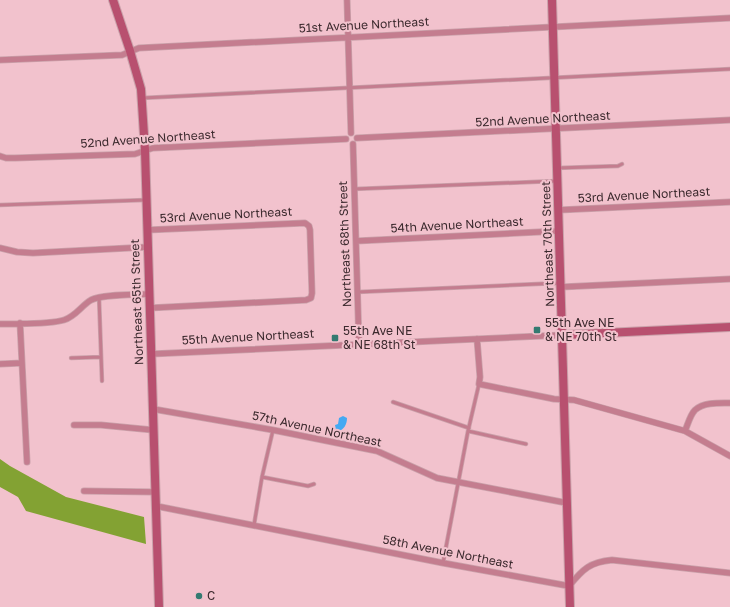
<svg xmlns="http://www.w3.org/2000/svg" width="730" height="607" font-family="'Golos Text',sans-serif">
<rect width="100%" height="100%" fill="#f2c2cd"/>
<path fill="#83a233" d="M0,459L10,466L66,497L144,517L146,544L26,511L18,497L0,487Z"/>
<path fill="#44a9f2" d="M343,416L347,418C347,424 344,430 338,431L336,430L335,425L338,424L339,418Z"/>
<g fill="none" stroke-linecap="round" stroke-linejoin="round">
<defs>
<path id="lane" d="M142,98L730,69
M557,168L618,166L622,164
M354,189L556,181
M0,205L145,200
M358,292L560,283
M99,297L102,381
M71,358L101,357
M393,402L469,428
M468,431L526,444
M262,477L308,486L314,484
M254,525L262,477L273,430
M443,563L468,431L479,384"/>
<path id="street" d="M347,0L351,133
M0,60L122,55L139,48L730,18
M357,138L730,120
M353,144L359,344
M0,156L6,158H15L135,154L153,148L346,139
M559,210L730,202
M147,230L305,223L309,226L310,230L312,293L311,298L306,300L149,308
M356,241L559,231
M0,248L17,252L33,253L148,247
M561,287L730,279
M20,323L27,462
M0,324C18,323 48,325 64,320C76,316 81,306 91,300C103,294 134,295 149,294
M477,339L480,377L479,384L554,399L574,400L685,431L730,456
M151,354L563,335
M0,364L22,363
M153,409L273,430L377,451L437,478L567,503
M74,425H101L153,430
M685,431C688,424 690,415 695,410C704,402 719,403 730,403
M84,491L155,492
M156,506L443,563L569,586C583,569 590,562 612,560L730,573"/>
<path id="secondary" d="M113,0L130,51L141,89L145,150L159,607
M552,0L570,607
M563,335L730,327"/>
</defs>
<use href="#lane" stroke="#caa1aa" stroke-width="4.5"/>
<use href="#street" stroke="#caa1aa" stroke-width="7"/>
<use href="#secondary" stroke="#caa1aa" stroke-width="10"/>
<use href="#lane" stroke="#c47d8f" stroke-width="3"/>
<use href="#street" stroke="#c47d8f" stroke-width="5.5"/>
<use href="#secondary" stroke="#b8506f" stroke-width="8"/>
</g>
<g fill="#347a71" stroke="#f2c2cd" stroke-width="1.5">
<rect x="533" y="326" width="8" height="8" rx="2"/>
<rect x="331" y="334" width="8" height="8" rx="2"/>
<circle cx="199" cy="596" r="4"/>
</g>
<g text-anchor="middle" stroke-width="4" stroke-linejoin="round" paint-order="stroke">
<g font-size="12" fill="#3c2a2e" stroke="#f2c2cd">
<text transform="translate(364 25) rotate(-3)" y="4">51st Avenue Northeast</text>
<text transform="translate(543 119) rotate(-3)" y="4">52nd Avenue Northeast</text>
<text transform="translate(148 139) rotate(-4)" y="4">52nd Avenue Northeast</text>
<text transform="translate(644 195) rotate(-3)" y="4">53rd Avenue Northeast</text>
<text transform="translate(226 215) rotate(-3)" y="4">53rd Avenue Northeast</text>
<text transform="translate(457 225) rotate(-3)" y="4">54th Avenue Northeast</text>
<text transform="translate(345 244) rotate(-92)" y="4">Northeast 68th Street</text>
<text transform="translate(548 244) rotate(-92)" y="4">Northeast 70th Street</text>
<text transform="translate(137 302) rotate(-92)" y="4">Northeast 65th Street</text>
<text transform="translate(248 337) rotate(-3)" y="4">55th Avenue Northeast</text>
<text transform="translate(317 429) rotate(12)" y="4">57th Avenue Northeast</text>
<text transform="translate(448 552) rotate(11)" y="4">58th Avenue Northeast</text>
</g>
<g font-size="12" fill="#3c2a2e" stroke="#f2c2cd" text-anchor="start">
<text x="545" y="327">55th Ave NE<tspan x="545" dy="14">&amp; NE 70th St</tspan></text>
<text x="343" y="335">55th Ave NE<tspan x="343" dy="14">&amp; NE 68th St</tspan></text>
<text x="207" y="600">C</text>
</g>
</g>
</svg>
